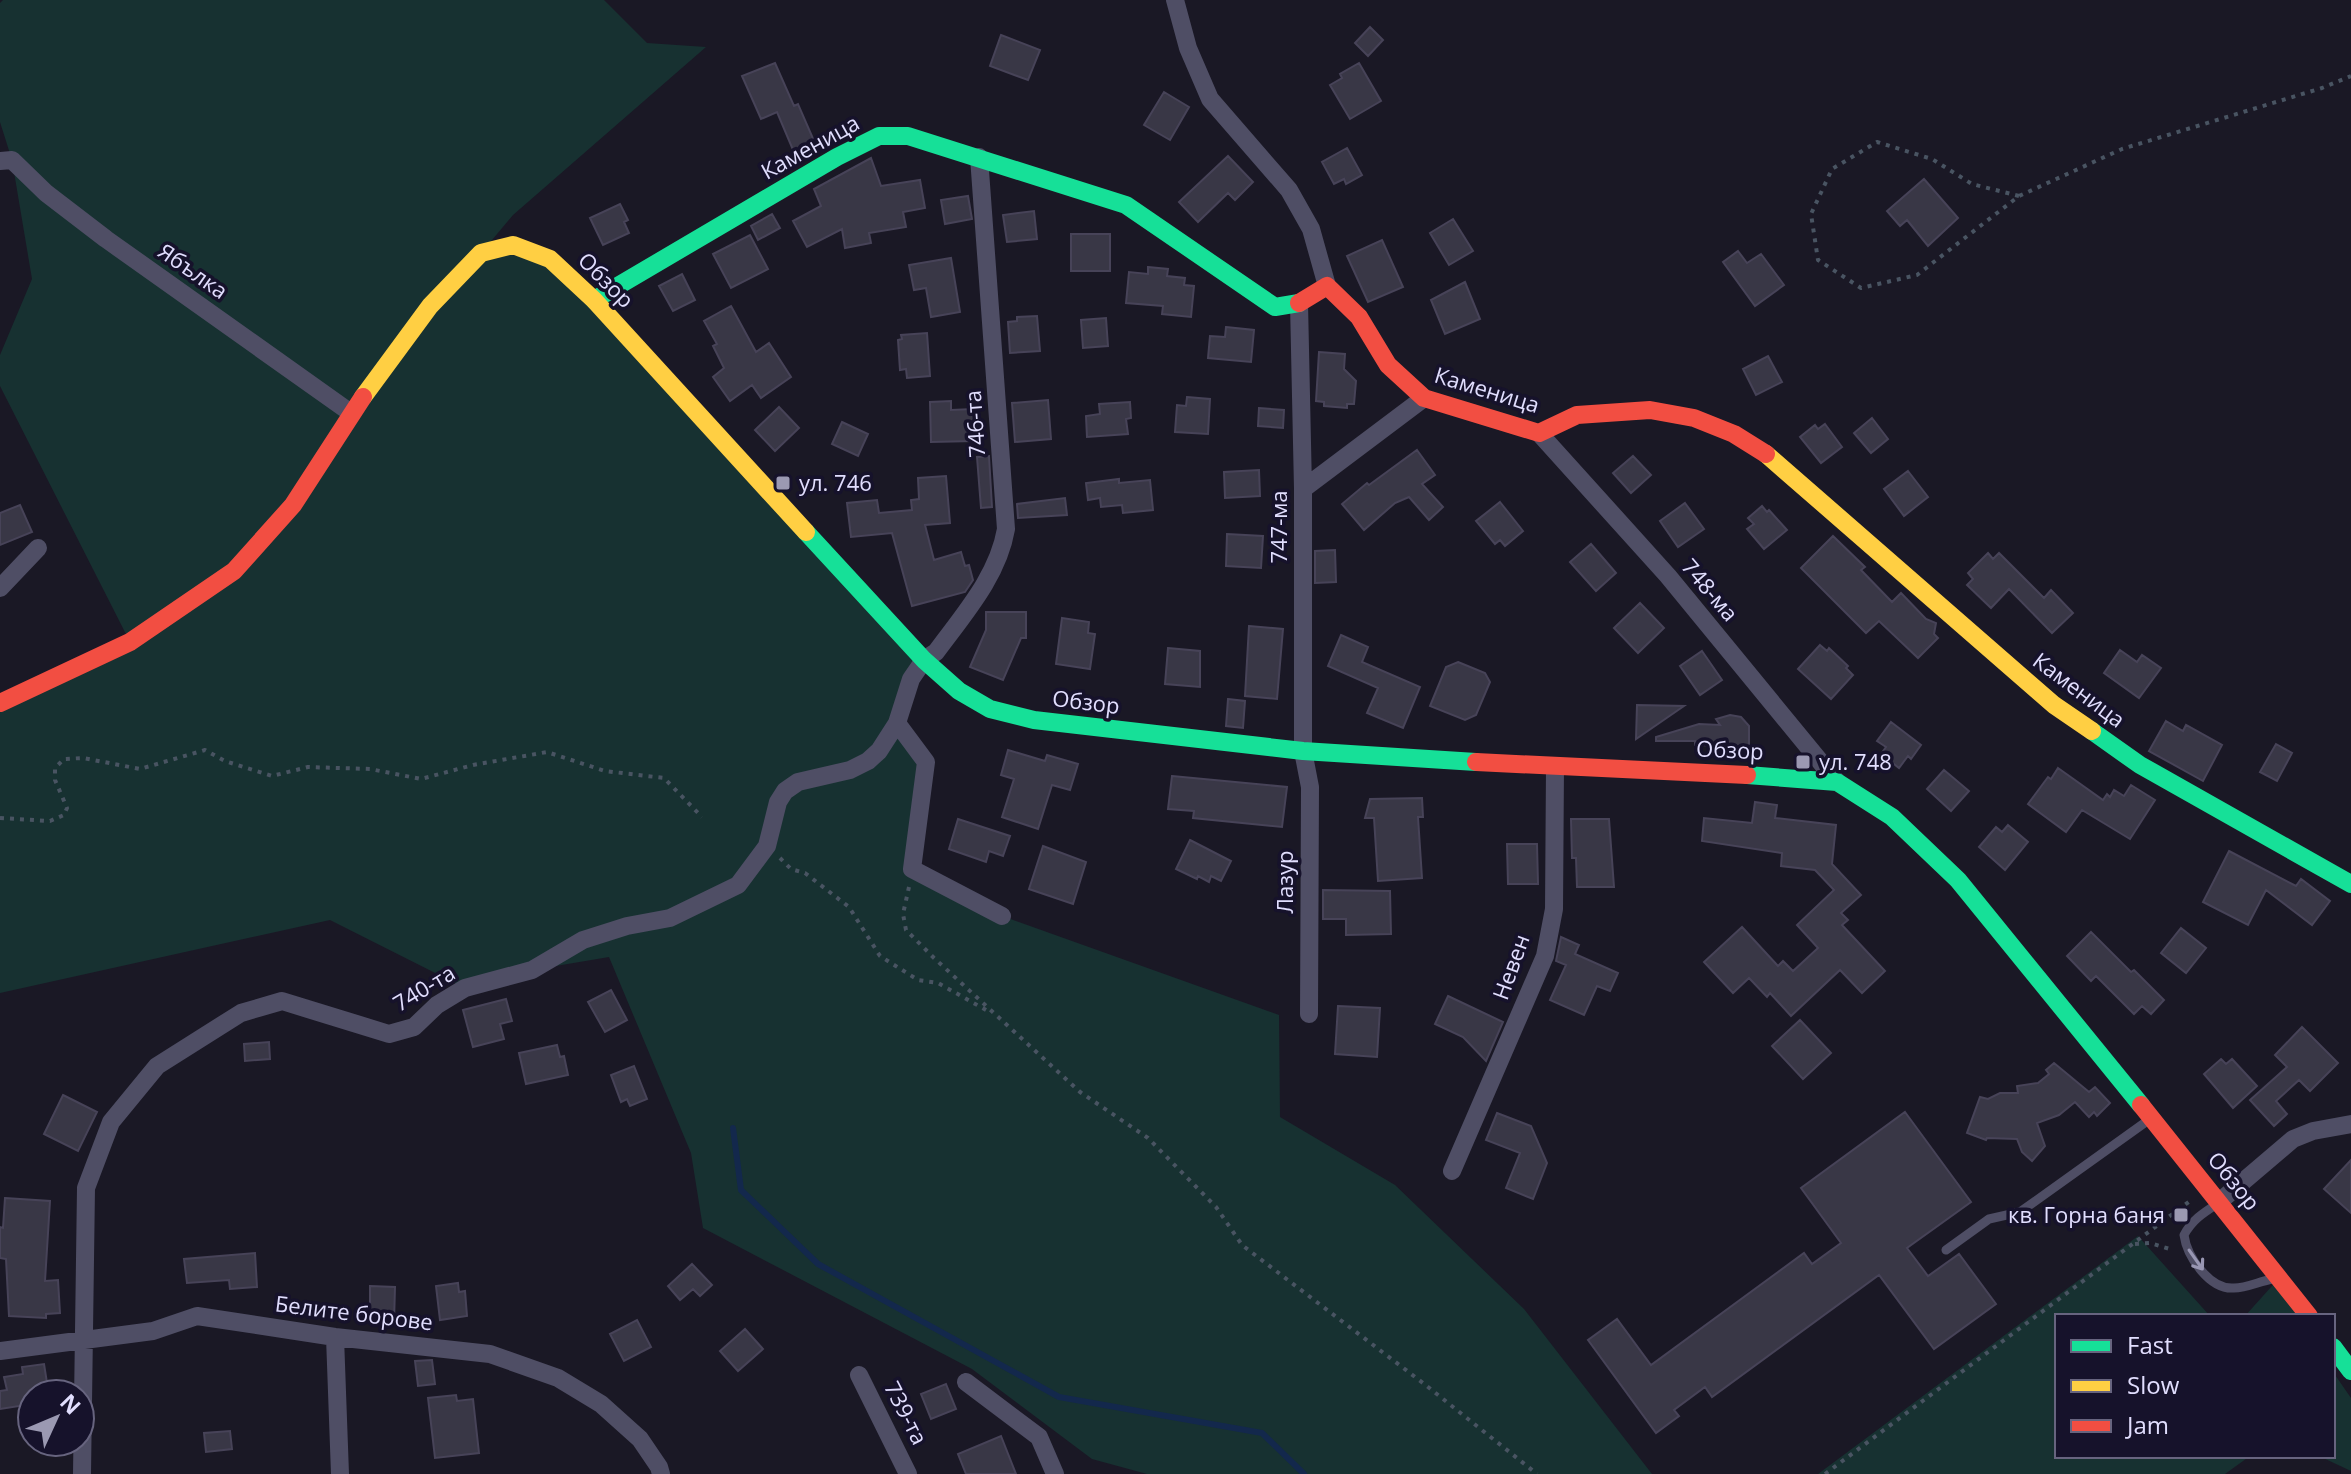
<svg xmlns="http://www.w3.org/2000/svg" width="2351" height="1474" font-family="'Open Sans',sans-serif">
<rect width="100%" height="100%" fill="#1a1825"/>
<path fill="#173131" d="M3,0H604L647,43L706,47L513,215L482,252L550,259L924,660L897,723L926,762L912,869L1002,916L1279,1015L1280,1117L1395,1185L1524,1309L1652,1474H1147L1092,1459L972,1369L703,1228L691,1153L609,957L532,970L465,988L330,920L0,993V703L130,642L0,386V355L32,279L12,160L0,122V3Z
M2138,1236L2210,1316H2057V1456H2250L2225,1474H1818Z
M2280,1277L2302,1316H2245Z
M2333,1372L2351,1398V1471L2319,1456H2333Z"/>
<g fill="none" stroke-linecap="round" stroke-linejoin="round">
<path stroke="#13284c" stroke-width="6" d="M733,1128L741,1190L818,1264L1059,1397L1262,1433L1304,1474"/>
</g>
<path fill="#393746" stroke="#474358" stroke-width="2" d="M1370,27L1383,40L1368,56L1355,43Z
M1001,35L1040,50L1028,80L990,66Z
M775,63L794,106L798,104L818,150L803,158L802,155L796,157L777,112L761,119L742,76Z
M1359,63L1381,101L1350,119L1330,85L1342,78L1340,74Z
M1164,92L1189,107L1170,140L1144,125Z
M1347,148L1362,175L1346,184L1344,179L1334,184L1322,162Z
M1228,156L1253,182L1235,200L1228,193L1198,222L1179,202Z
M871,158L881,186L920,180L925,208L903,212L906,227L869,233L871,243L845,248L842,229L807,247L793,221L821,206L814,189Z
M1924,179L1958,218L1928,246L1907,220L1900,226L1887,211Z
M968,196L972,219L945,224L941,200Z
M620,204L628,220L624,222L629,233L603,245L590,218Z
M1034,211L1037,239L1007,242L1003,215Z
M772,214L780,228L758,240L751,226Z
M1453,219L1473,251L1449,265L1430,233Z
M1071,234H1110V271H1071Z
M750,235L768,269L731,288L713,254Z
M1382,240L1403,287L1368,302L1347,256Z
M1738,251L1747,263L1761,254L1784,285L1755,306L1723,262Z
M951,258L960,312L931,317L926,288L914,290L909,265Z
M1148,267L1168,269L1167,276L1185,278L1184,285L1194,286L1191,317L1162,314L1163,306L1126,303L1129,272L1148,274Z
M682,274L695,300L673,311L659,286Z
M1465,282L1480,319L1445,334L1431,300Z
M731,306L756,352L769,343L791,377L761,398L752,385L730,401L713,377L724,368L713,346L717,344L704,321Z
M1037,316L1040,351L1010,353L1008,322L1017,321V317Z
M1106,318L1108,346L1083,348L1081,320Z
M1226,327L1254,330L1251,362L1208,358L1210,336L1225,337Z
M927,333L930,376L907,378L906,369L900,370L898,340L902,339L901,335Z
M1319,352L1345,354L1344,369L1356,381L1354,404H1347V408L1324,406V402L1316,401Z
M1768,356L1782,382L1756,395L1743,369Z
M1187,397L1210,399L1208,434L1175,432L1177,405L1186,406Z
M1048,400L1051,439L1015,442L1012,403Z
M951,401V410L973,409L974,441L931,442L930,402Z
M1130,402L1131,418L1126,419L1128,434L1087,437L1086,416L1100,414L1099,404Z
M779,407L799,428L775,451L755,430Z
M1259,408L1284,410L1283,428L1258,426Z
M1872,418L1888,439L1871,453L1854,433Z
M842,422L868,434L858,456L832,444Z
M1825,424L1842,447L1821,463L1800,437L1815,425L1818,429Z
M1417,450L1435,475L1422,484L1443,507L1429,520L1409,497L1395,503L1364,530L1342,504L1367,483L1369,485Z
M989,456L992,507L981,508L977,457Z
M1633,456L1651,475L1631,493L1613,473Z
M1259,470L1260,496L1225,498L1224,472Z
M1908,471L1928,497L1904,516L1884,489Z
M946,476L950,523L925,525L934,560L961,552L965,566L969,565L973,580L965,592L912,606L892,533L851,537L847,503L877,500L879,513L912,510L911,500L919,499L918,478Z
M1119,479V483L1150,480L1153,510L1123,513L1122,505L1101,507L1100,498L1088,500L1086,483Z
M1065,498L1067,515L1018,518L1017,504Z
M1500,502L1523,531L1505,546L1500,540L1495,544L1476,521Z
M1685,503L1704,529L1678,547L1660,521Z
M20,505L32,532L0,545V513Z
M1762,506L1767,512L1769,510L1787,530L1764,549L1747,529L1754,524L1748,518Z
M1227,534L1263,536L1261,568L1226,566Z
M1833,536L1865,567L1861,570L1892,602L1901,593L1926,619L1936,623L1934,634L1938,638L1918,658L1879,621L1866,633L1801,568Z
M1591,544L1616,573L1596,591L1570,562Z
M1335,550L1336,582L1315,583V551Z
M1988,553L1993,559L1999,553L2044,598L2051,590L2073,613L2052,633L2009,589L1991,608L1967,585L1973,579L1968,573Z
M1640,603L1664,628L1638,653L1614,628Z
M986,612H1026V638H1021L1003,680L970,667L986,630Z
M1062,618L1089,622L1088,633L1095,634L1090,669L1056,664Z
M1249,626L1283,629L1277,699L1245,696Z
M1341,635L1368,647L1362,662L1420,687L1403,728L1367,713L1378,688L1328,666Z
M1820,645L1827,651L1829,648L1848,666L1846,668L1853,675L1831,699L1798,669Z
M1168,648L1200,651V687L1165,684Z
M2120,650L2137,662L2142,655L2161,668L2139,698L2104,673Z
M1702,651L1722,680L1700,695L1680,666Z
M1458,662L1485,673L1490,682L1476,715L1465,720L1430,706L1446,667Z
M1228,699L1245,701L1243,728L1226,726Z
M1637,705L1684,706L1636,739Z
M1730,715L1741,717L1749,726V746L1695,745V741H1656V737L1699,724L1720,725L1716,719Z
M2166,721L2183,731L2186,725L2222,745L2203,781L2149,751Z
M1891,722L1921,745L1911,759L1908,756L1899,768L1881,754L1886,747L1877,741Z
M2276,744L2292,753L2277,781L2260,772Z
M1008,750L1045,761L1047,755L1078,764L1070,790L1052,785L1038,829L1002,817L1014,779L1001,775Z
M2058,768L2103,800L2107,794L2110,797L2114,790L2124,796L2131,785L2155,800L2130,839L2082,810L2066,832L2028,804L2048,777L2051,779Z
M1944,770L1969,791L1951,811L1927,789Z
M1172,776L1287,787L1282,827L1193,818L1194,811L1168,809Z
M1422,798L1423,817H1418L1422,878L1378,881L1374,818H1365L1370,799Z
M1755,802L1777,805L1775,818L1836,825L1832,864L1861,895L1841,913L1848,920L1842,925L1885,971L1862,993L1840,970L1791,1016L1770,993L1767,997L1749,978L1733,993L1704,962L1742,927L1778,966L1783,961L1793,971L1818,948L1797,925L1834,890L1815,870L1781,866L1782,853L1702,841L1704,818L1752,823Z
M958,819L1010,836L1003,856L989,851L986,862L949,849Z
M1571,819H1609L1614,887H1577L1576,858H1572Z
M2008,825L2028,842L2005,870L1979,847L1996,827L2002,832Z
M1190,840L1231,861L1221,881L1211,876L1209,882L1198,876L1197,879L1176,869Z
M1507,844H1537L1538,884H1508Z
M1043,846L1086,862L1073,904L1029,889Z
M2229,851L2296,886L2301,879L2330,901L2312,925L2266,890L2248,925L2203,902Z
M1323,890L1390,891L1391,934L1346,935V919H1323Z
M2181,928L2206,948L2186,973L2161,953Z
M2091,932L2131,972L2134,970L2164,1000L2151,1014L2142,1006L2134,1014L2096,976L2091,981L2067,956Z
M1561,937L1579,945L1575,954L1618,973L1610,991L1597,986L1584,1015L1550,1000L1566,965L1556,961Z
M611,990L627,1020L605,1032L588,1002Z
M1448,996L1503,1022L1486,1061L1463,1037L1435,1024Z
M506,999L512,1021L500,1024L504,1039L473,1047L463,1010Z
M1338,1006L1380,1008L1377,1057L1335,1054Z
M1800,1020L1831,1053L1803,1079L1772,1046Z
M2302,1027L2338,1063L2310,1091L2299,1080L2276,1101L2287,1114L2274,1126L2250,1100L2287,1067L2275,1055Z
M269,1042L270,1059L245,1061L244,1044Z
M557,1045L560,1057L564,1056L568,1075L526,1084L519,1053Z
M2221,1059L2226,1064L2232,1059L2257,1086L2233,1108L2204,1074Z
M2054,1063L2089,1092L2095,1087L2110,1103L2097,1116L2094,1112L2089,1117L2075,1102L2059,1115L2037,1123L2045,1146L2032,1161L2022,1152L2017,1139L1987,1138L1986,1140L1967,1133L1980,1097L1988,1099L2000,1093H2018L2017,1086L2038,1083L2049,1074L2046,1070Z
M634,1066L647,1099L630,1106L627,1099L621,1102L611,1075Z
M63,1095L97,1112L78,1151L44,1134Z
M1905,1112L1971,1202L1907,1248L1928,1276L1959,1254L1996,1304L1934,1349L1879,1275L1712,1397L1705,1387L1674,1410L1679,1416L1656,1433L1588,1340L1617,1319L1651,1365L1804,1253L1812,1264L1841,1243L1801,1188Z
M1497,1113L1531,1126L1547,1163L1533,1199L1506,1188L1520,1153L1486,1140Z
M2351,1160V1213L2324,1189Z
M5,1198L50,1201L45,1281L58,1280L60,1313L46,1314V1318L9,1316L6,1259L0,1258V1227L3,1228Z
M255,1253L257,1287L230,1289L229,1280L187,1283L184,1259Z
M692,1264L712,1285L700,1296L693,1289L680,1300L668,1286Z
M458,1283L459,1292L465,1291L467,1316L440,1320L436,1286Z
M370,1286L395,1287L394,1322H370Z
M637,1320L651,1347L624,1361L610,1334Z
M745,1329L763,1349L738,1371L720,1351Z
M432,1360L435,1384L418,1386L415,1361Z
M44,1364L48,1389L32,1394V1404L0,1409V1391L7,1390L4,1377L23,1374L22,1367Z
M946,1384L956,1409L931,1419L921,1394Z
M456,1395L457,1401L473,1399L479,1453L435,1458L428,1398Z
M230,1431L232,1449L206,1452L204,1433Z
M1001,1436L1016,1474H966L958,1454Z"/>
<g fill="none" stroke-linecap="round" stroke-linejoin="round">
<path stroke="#495462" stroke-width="4" stroke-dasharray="4 6" stroke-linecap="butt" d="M2019,196L1972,184L1932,159L1877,142L1832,169L1811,214L1818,260L1861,288L1917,275L2019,196L2122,149L2322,88L2351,76
M0,818L50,821L64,815L67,808L55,780V768L64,759L83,758L140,769L205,750L225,761L272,776L308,767L370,769L421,779L473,765L547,752L605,771L664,778L702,817
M780,858L791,869L805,873L849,907L880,956L918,980L938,983L986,1010
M909,887L903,914L906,930L934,958L1080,1092L1148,1138L1216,1207L1242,1245L1423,1383L1537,1474
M2135,1244L2150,1243L2173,1250
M1825,1474L2190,1201"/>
<path stroke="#4f4e65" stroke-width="9" d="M2217,1204C2203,1213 2192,1220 2184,1235C2187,1257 2210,1290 2234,1288C2247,1288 2260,1281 2273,1279
M1946,1250L1989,1219L2020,1212L2150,1119"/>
<path stroke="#4f4e65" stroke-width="18" d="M1175,0L1188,48L1210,99L1289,190L1311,229L1327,286
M0,161L12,160L46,193L106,239L351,413
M1299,303L1303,489V751L1310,787L1309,1014
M1539,433L1668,576L1837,782
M1303,489L1424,398
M0,588L38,548
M897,723L926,762L912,869L1002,916
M1452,1171L1545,956L1554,909L1555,767
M2219,1202L2293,1139L2313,1131L2351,1124
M335,1337L340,1474
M0,1351L153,1331L197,1316L335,1337L490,1354L558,1378L601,1404L640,1439L659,1467L661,1474
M859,1375L908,1474
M966,1382L1039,1437L1055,1474
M82,1474L86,1188L111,1122L157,1066L241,1013L282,1001L389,1034L414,1027L437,1005L465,988L532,970L583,940L627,926L670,918L738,885L767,846L778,802L785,791L798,782L850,770L868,761L879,751L897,723L911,679L924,660L936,652C964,614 998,576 1006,529L979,157"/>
<path stroke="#16e098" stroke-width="18" d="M594,300L837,157L879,136H908L1126,205L1275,307L1299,303
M806,532L924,660L959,691L990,709L1034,720L1303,751L1476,762
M2092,731L2140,765L2351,884
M1747,775L1837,782L1892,817L1958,880L2141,1105
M2333,1347L2351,1371"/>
<path stroke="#ffcf43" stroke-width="18" d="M363,397L430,306L481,253L513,245L550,259L594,300L806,532
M1766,454L2054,705L2092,731"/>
<path stroke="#f24e42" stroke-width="18" d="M1299,303L1327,286L1359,317L1388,365L1424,398L1539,433L1577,415L1650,410L1694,418L1734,434L1766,454
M0,703L130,642L234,571L293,505L363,397
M1476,762L1747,775
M2141,1105L2309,1316"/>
</g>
<defs><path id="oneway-shaft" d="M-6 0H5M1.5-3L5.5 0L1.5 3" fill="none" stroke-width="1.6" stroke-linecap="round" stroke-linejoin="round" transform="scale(2)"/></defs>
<use stroke="#9896b2" href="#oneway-shaft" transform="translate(2196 1260) rotate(55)"/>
<g fill="#9b99b2" stroke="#16122b" stroke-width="3">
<rect x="775" y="475" width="16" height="16" rx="4"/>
<rect x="1795" y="754" width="16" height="16" rx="4"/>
<rect x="2173" y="1207" width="16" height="16" rx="4"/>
</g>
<g text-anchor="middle" stroke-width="7" stroke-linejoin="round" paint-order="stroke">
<g font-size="22" fill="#e1defe" stroke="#16122b">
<text transform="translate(810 147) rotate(-29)" y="8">Каменица</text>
<text transform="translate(193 271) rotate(35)" y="8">Ябълка</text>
<text transform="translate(606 280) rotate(45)" y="8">Обзор</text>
<text transform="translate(1487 390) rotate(17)" y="8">Каменица</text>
<text transform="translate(975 424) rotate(-94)" y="8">746-та</text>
<text transform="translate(1279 527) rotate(-90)" y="8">747-ма</text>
<text transform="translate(1710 590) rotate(50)" y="8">748-ма</text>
<text transform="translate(2079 690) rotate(37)" y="8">Каменица</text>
<text transform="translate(1086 702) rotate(7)" y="8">Обзор</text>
<text transform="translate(1730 750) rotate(3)" y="8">Обзор</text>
<text transform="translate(1285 882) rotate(-90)" y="8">Лазур</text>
<text transform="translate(1511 967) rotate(-70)" y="8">Невен</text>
<text transform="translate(424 988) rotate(-31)" y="8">740-та</text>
<text transform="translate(2234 1181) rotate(51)" y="8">Обзор</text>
<text transform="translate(354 1313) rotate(7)" y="8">Белите борове</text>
<text transform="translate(906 1413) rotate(63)" y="8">739-та</text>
</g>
<g font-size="22" fill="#e1defe" stroke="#16122b" text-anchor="start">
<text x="799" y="491">ул. 746</text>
<text x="1819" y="770">ул. 748</text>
<text x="2165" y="1223" text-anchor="end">кв. Горна баня</text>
</g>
</g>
<rect x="2055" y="1314" width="280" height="144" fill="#16122b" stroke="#67647f" stroke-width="2"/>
<rect x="2071" y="1340" width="40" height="12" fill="#16e098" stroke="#67647f" stroke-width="2"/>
<text x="2127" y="1354" font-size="24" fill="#e1defe">Fast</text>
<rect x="2071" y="1380" width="40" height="12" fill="#ffcf43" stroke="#67647f" stroke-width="2"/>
<text x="2127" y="1394" font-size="24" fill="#e1defe">Slow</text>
<rect x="2071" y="1420" width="40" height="12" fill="#f24e42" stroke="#67647f" stroke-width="2"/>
<text x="2127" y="1434" font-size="24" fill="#e1defe">Jam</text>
<g transform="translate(56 1418) rotate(46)"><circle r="38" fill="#16122b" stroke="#67647f" stroke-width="2"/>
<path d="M0-6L14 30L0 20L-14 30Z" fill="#9b99b2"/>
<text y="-12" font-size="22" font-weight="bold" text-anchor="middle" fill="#e1defe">N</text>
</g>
</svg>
